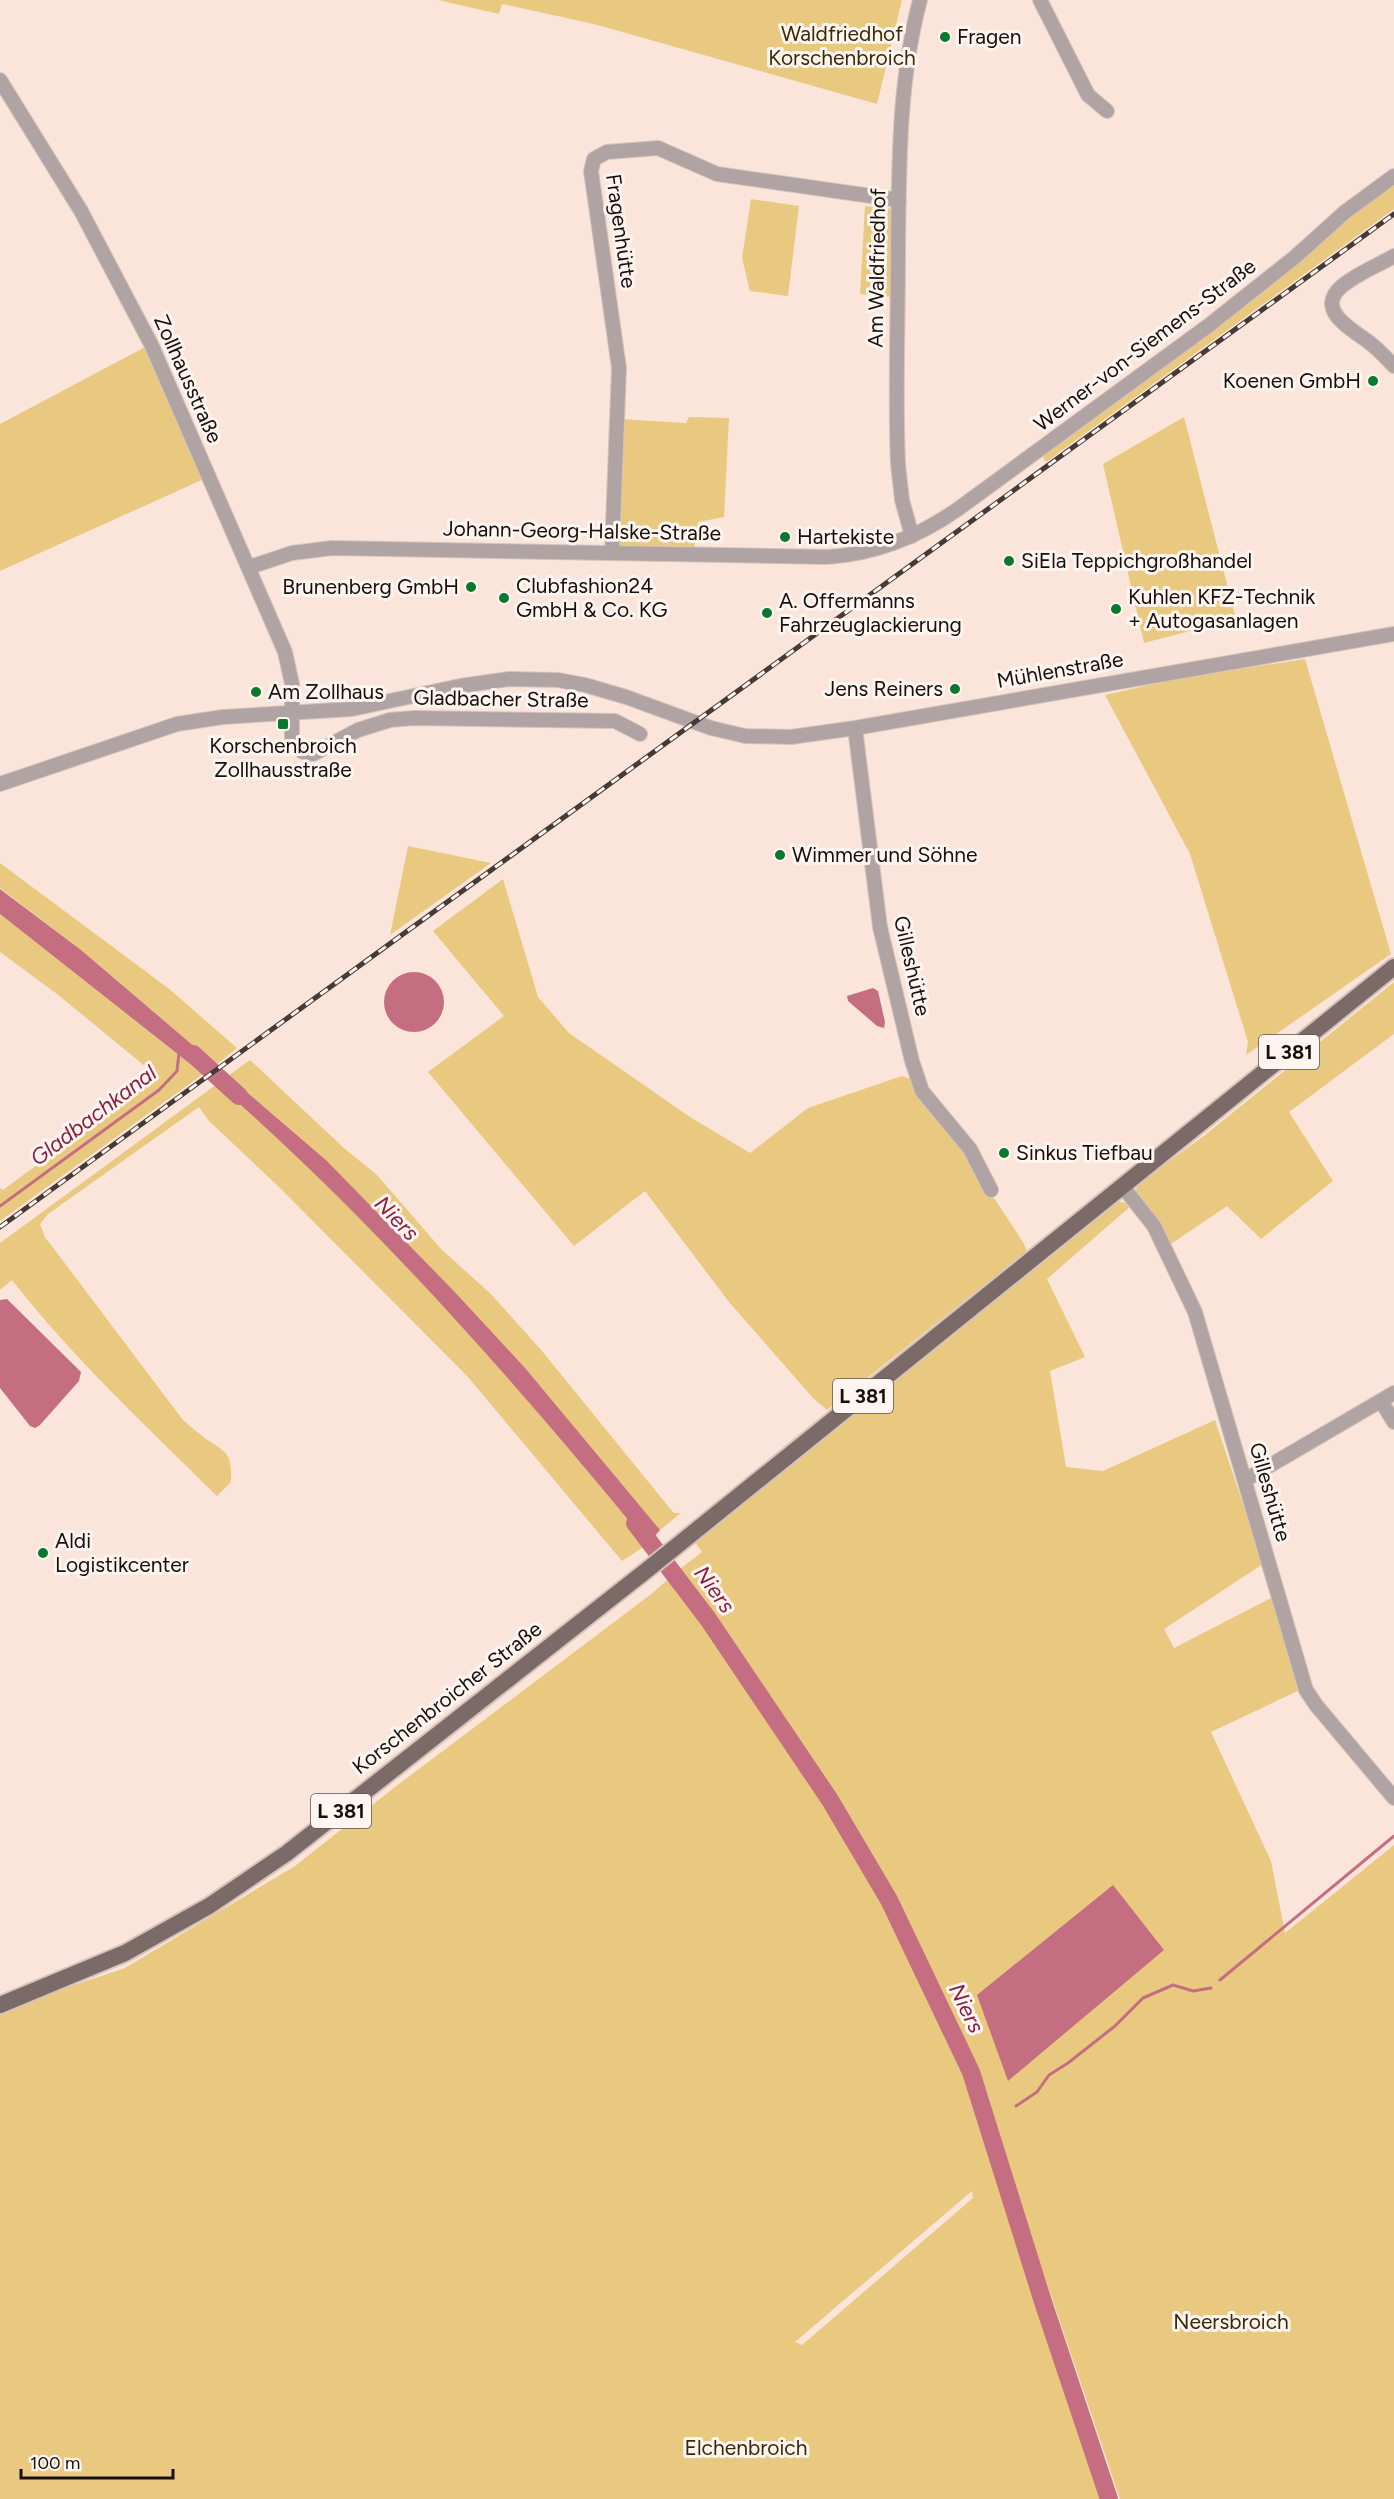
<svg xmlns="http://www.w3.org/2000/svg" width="1394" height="2499" font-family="Figtree,sans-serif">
<rect width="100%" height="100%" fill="#fbe5db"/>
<path fill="#e9c980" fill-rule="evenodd" d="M438,0H902L877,104L594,24L502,4L499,14Z
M1394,183V209L1046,462L1041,455L1277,281L1343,222Z
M751,199L799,206L788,296L750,291L742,258Z
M865,206L893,209L891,297L860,294Z
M147,346L204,479L0,571V424Z
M689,417L729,418L724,517L698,522L694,550L623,548L615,542L621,419L686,423Z
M1184,417L1236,619L1144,643L1103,464Z
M1305,659L1391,954L1246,1055L1248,1042L1190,854L1105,695L1176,679Z
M408,846L491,863L390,935Z
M0,863L168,988L237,1048L216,1065L81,950L0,888Z
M503,879L538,997L569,1033L690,1117L750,1153L808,1108L902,1076L918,1082L1023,1242L1027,1251L827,1410L813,1398L729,1302L645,1191L574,1246L428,1072L504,1016L433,931Z
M0,914L203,1074L0,1221V1188L3,1190L157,1076L57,994L0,952Z
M1394,982V1034L1289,1112L1333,1181L1261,1239L1227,1206L1168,1246L1149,1209L1133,1194L1141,1182L1205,1135Z
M250,1060L345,1149L377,1175L442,1250L491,1294L542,1351L668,1506L674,1513H681L660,1530L451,1288L327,1161L228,1076Z
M217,1084C376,1223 515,1382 648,1544L622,1561L468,1377L278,1186L209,1121L199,1107L48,1214L40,1224L45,1237L183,1420C190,1426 198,1433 206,1439C228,1453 232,1454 231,1482L217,1496C146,1426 73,1358 12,1280L0,1290V1243Z
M1114,1200L1132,1205L1047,1279L1085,1357L1050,1371L1066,1467L1103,1471L1215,1420L1263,1564L1164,1629L1174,1648L1273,1597L1302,1689L1211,1732L1271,1861L1285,1933L1394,1845V2499H1120L973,2065L924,1959L874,1860L816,1765L680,1569L702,1552L694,1541Z
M671,1577L814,1785L864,1864L917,1968L963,2071L997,2169L1104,2499H0V2010L125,1968L295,1866L395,1787L650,1595ZM972,2191L973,2198L802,2345L795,2342Z"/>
<path fill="#c56e81" d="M0,889L81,950L216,1065L203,1074L0,914Z
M384 1002a30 30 0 1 1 60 0a30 30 0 1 1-60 0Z
M873,988L878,991L885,1022L884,1028L877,1026L848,1001L847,996Z
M228,1076L327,1161L451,1288L525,1368L660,1530L648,1544C515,1382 376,1223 217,1084Z
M7,1299L81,1372L79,1381L40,1425L35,1428L30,1426L0,1388V1300Z
M1113,1885L1164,1950L1008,2081L977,1995Z"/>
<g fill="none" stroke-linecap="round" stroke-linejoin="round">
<path stroke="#c56e81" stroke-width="3" d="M0,1206L159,1090L177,1071L179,1053
M1220,1980L1394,1836
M1016,2106L1037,2092L1049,2075L1068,2063L1115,2026L1143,1998L1173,1985L1193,1991L1211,1988
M987,2117L990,2116"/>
<path stroke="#c56e81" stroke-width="18" d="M193,1054L239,1096
M635,1523L708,1619L830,1800L889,1900L971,2072L1044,2305L1109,2499"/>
<defs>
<path id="minor" d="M1040,0L1088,95L1107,111
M0,80L81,211L151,344L285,652L292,684V742L303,752L313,754L358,730L390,720L414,718L615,721L640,734
M1394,256C1377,266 1356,274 1341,287C1314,311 1355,331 1370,343C1379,350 1386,358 1394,366
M912,536L902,500L898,464C895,394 898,324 898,254C899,169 898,83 920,0
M612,551L619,368L591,171L594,159L607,152L658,148L717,174L899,200
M250,567L292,553L332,548L827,557C876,554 918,537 958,509L1208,326L1295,257L1345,212L1394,176
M855,728L880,927L912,1061L922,1091L970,1149L991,1190
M0,784L177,724L223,717L352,709L460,686L509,679L558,680L585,685L626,697L711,728L745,736L791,737L855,728L1394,634
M1123,1187L1154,1226L1195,1312L1306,1690L1316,1705L1394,1798
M1381,1401L1394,1422
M1245,1480L1394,1393"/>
<path id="major" d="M0,2005L125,1953L209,1906L287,1853L647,1570L1394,967"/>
</defs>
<use href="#minor" stroke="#d6c3ba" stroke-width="16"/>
<use href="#major" stroke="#d6c3ba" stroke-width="20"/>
<use href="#minor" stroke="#afa4a3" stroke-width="14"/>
<use href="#major" stroke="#7c6a68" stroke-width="16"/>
<defs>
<path id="rail" d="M0,1227L1394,214"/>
</defs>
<use href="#rail" stroke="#453a35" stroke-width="5"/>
<use href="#rail" stroke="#fef5f1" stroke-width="3" stroke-dasharray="9" stroke-linecap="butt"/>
</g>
<g fill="#0a792e" stroke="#fef5f1" stroke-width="2">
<circle cx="945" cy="37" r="6"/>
<circle cx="1373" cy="381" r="6"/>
<circle cx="785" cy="537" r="6"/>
<circle cx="1009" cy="561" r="6"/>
<circle cx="471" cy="587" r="6"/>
<circle cx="504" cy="598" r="6"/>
<circle cx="1116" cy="609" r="6"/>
<circle cx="767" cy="613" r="6"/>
<circle cx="955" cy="689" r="6"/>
<circle cx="256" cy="692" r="6"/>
<rect x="277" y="718" width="12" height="12" rx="3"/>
<circle cx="780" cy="855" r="6"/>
<circle cx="1004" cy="1153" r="6"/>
<circle cx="43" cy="1553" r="6"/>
</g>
<g text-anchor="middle" stroke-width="6" stroke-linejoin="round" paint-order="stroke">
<g fill="#fef5f1" stroke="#5c5450" stroke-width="1.5">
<rect x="1259" y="1035" width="60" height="34" rx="4.5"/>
<rect x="833" y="1379" width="60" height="34" rx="4.5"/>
<rect x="311" y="1794" width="60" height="34" rx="4.5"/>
</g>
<g font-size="20" font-weight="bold" fill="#160f0b">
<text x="1289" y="1059">L 381</text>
<text x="863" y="1403">L 381</text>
<text x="341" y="1818">L 381</text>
</g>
<g font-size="21" fill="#392a04" stroke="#fef5f1">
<text x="842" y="41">Waldfriedhof<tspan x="842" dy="24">Korschenbroich</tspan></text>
<text x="1231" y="2329">Neersbroich</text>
<text x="746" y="2455">Elchenbroich</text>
</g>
<g font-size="21" fill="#160f0b" stroke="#fef5f1" text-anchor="start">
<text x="957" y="44">Fragen</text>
<text x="1361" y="388" text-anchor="end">Koenen GmbH</text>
<text x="797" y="544">Hartekiste</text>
<text x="1021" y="568">SiEla Teppichgroßhandel</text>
<text x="516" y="593">Clubfashion24<tspan x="516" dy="24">GmbH &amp; Co. KG</tspan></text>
<text x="459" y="594" text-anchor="end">Brunenberg GmbH</text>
<text x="1128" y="604">Kuhlen KFZ-Technik<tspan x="1128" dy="24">+ Autogasanlagen</tspan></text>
<text x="779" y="608">A. Offermanns<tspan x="779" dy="24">Fahrzeuglackierung</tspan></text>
<text x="943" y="696" text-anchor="end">Jens Reiners</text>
<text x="268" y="699">Am Zollhaus</text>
<text x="283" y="753" text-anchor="middle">Korschenbroich<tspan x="283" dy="24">Zollhausstraße</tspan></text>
<text x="792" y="862">Wimmer und Söhne</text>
<text x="1016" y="1160">Sinkus Tiefbau</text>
<text x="55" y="1548">Aldi<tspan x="55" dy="24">Logistikcenter</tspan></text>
</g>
<g font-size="21" fill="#160f0b" stroke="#fef5f1">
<text transform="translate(621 231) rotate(82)" y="7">Fragenhütte</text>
<text transform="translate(877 268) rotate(-89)" y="7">Am Waldfriedhof</text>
<text transform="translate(1145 345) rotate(-37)" y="7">Werner-von-Siemens-Straße</text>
<text transform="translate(188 379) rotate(66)" y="7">Zollhausstraße</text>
<text transform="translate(582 531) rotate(1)" y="7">Johann-Georg-Halske-Straße</text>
<text transform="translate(1060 670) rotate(-10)" y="7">Mühlenstraße</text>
<text transform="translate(501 699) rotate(1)" y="7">Gladbacher Straße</text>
<text transform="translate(912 966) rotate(77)" y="7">Gilleshütte</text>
<text transform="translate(1270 1492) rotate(74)" y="7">Gilleshütte</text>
<text transform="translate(447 1698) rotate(-38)" y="7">Korschenbroicher Straße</text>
</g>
<g font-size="22" font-style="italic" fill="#881f41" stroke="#fef5f1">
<text transform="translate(93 1115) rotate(-37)" y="8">Gladbachkanal</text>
<text transform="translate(397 1218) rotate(46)" y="8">Niers</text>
<text transform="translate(715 1589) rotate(54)" y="8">Niers</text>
<text transform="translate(967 2008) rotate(64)" y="8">Niers</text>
</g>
</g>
<path d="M21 2469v9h152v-9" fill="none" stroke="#160f0b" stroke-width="3"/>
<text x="30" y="2469" font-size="18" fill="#160f0b" stroke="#fef5f1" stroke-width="4.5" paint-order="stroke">100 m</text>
</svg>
